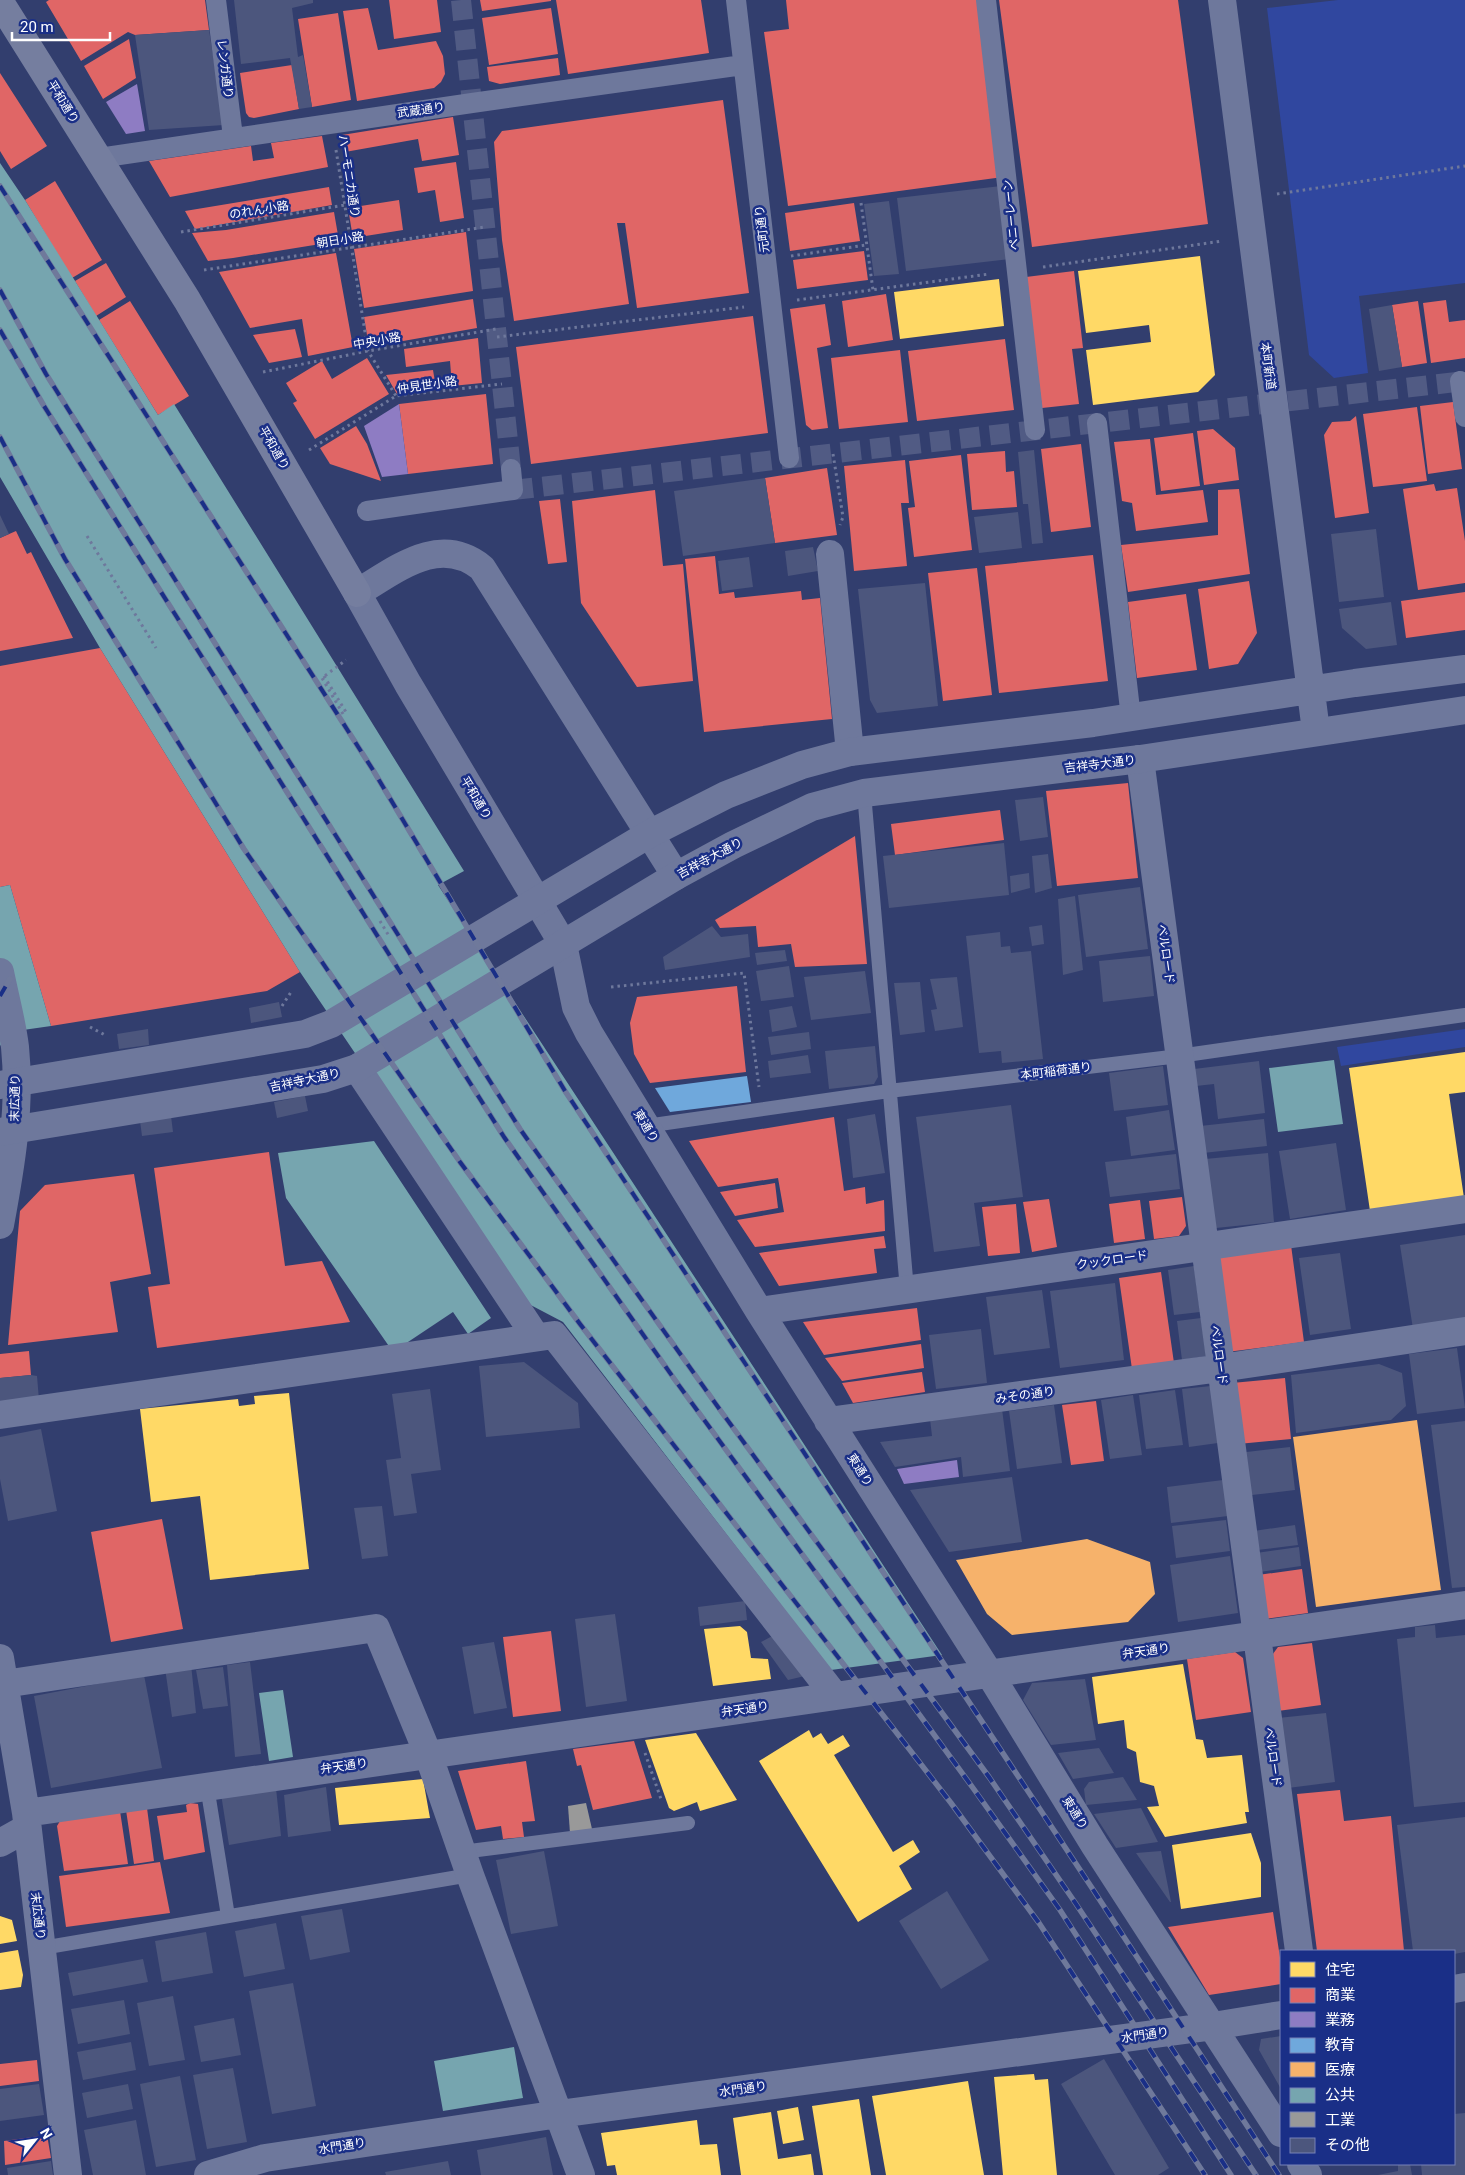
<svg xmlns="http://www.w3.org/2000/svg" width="1465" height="2175" font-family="Roboto,'Noto Sans JP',sans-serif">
<rect width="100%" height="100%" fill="#323e6e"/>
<path fill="#30479f" d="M1338,0H1465V283L1359,296L1368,373L1334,378L1309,355L1267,8Z
M1465,1029V1047L1341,1066L1337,1047Z"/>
<path fill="#ffd966" d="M1200,256L1215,375L1198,392L1093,405L1086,350L1151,342L1149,325L1086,333L1078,271Z
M999,279L1004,326L900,339L894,292Z
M1465,1052V1092L1449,1094L1464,1198L1370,1211L1349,1068Z
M289,1393L309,1569L210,1580L200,1496L151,1502L140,1409L238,1399L239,1406L255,1404L254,1396Z
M740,1626L747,1632L751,1658L768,1659L771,1679L713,1686L704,1629Z
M1183,1664L1196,1739L1203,1740L1207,1758L1242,1755L1249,1812H1245L1247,1823L1165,1837L1147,1807L1159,1806L1154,1786L1140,1782L1136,1752L1127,1748L1124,1720L1098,1724L1092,1677Z
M809,1730L813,1738L821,1733L828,1744L843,1735L850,1746L834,1755L893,1852L913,1840L920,1852L899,1866L912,1889L858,1922L759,1761Z
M696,1733L737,1800L700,1811L697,1802L674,1811L669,1808L645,1740Z
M423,1779L430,1818L339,1825L335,1788Z
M1251,1833L1261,1863V1897L1181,1909L1172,1845Z
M0,1916L12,1920L17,1941L0,1944Z
M18,1950L23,1975L21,1987L0,1990V1953Z
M1034,2074L1035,2080L1048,2079L1057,2175H1003L994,2077Z
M968,2081L984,2175H886L872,2096Z
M859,2099L871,2175H823L812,2106Z
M798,2107L804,2140L783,2144L777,2111Z
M771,2112L778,2159L811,2154L814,2175H741L733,2118Z
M697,2120L700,2145L717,2144L721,2175H617L615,2165L607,2166L601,2133Z"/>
<path fill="#e06666" d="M49,0H205L209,30L135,35L128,32L81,61L46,2Z
M389,0H437L441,32L394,39Z
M480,0H551V1L482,11Z
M556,0H701L709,53L568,74Z
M786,0H978L1003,177L788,206L764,32L789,29Z
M999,0H1178L1208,224L1032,247Z
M368,8L378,50L436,41L443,56L445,74L441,82L434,88L357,101L343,11Z
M551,8L558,54L489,65L482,18Z
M338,13L351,100L312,107L298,19Z
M129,39L136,78L103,99L84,66Z
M558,58L560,75L500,84L489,81L487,67Z
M292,65L299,109L254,118L249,117L246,113L240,73Z
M0,73L47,146L11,169L0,151Z
M723,100L749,293L637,308L625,223H617L629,304L514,321L502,240L494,142L502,131Z
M453,117L459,155L422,161L418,139L345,152L342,135Z
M322,136L328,167L170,197L149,161L251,146L253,161L274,158L271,143Z
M456,162L464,218L440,222L435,190L418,193L414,168Z
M55,181L102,260L72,278L25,200Z
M329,187L332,205L195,229L185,211Z
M399,200L403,230L353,238L348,208Z
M854,203L860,241L790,251L785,213Z
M334,212L339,241L233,258L208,261L192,233L226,230Z
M466,232L473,291L364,308L354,249Z
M864,251L868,280L797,289L793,260Z
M336,253L353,347L308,356L302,319L250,328L219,272Z
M106,263L126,297L96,316L75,281Z
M1074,271L1083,348L1072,349L1079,404L1042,408L1026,277Z
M886,294L893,340L848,347L842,301Z
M473,299L477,328L369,347L364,317Z
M1446,300L1449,322L1465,320V358L1431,363L1423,303Z
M130,301L189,396L158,415L99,320Z
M1418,301L1427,363L1402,367L1392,305Z
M825,304L831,345L817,348L828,428L812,430L806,425L790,309Z
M753,316L768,433L531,464L516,347Z
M295,329L302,357L269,363L253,335Z
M478,338L482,383L452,386L450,361L406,367L404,349Z
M1005,339L1014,410L917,421L908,351Z
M900,350L908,422L839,429L831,358Z
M367,358L389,394L315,439L293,403L297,401L286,383L322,361L332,379Z
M433,370L436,388L397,394L386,375Z
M486,394L493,464L408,474L399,404Z
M1453,402L1462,469L1428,474L1420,406Z
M1417,407L1427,481L1373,487L1363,414Z
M1356,416L1369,513L1335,518L1324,435L1332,422L1350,421Z
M356,426L367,444L381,481L330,464L320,448Z
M1213,429L1235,448L1239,480L1204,485L1197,431Z
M1193,433L1200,486L1161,491L1154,438Z
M1150,439L1156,495L1203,490L1208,522L1136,531L1132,503L1122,501L1114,442Z
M1081,444L1091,527L1051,532L1041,449Z
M1005,451L1006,472L1014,471L1017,507L972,510L967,454Z
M961,455L972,550L914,557L908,508L915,507L909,461Z
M905,460L909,503H901L907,566L854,571L844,466Z
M827,468L837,535L775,543L765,478Z
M1434,484L1436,491L1457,488L1465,541V583L1418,590L1403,489Z
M1239,489L1250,574L1128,592L1121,545L1218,535V490Z
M655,490L663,566L683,564L693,681L637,687L581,603L572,501Z
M560,499L567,562L548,564L539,501Z
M16,531L27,554L31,552L73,638L0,651V538Z
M1093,555L1108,681L999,693L985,566Z
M715,556L719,594L734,592L735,598L801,591L802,600L820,598L832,719L704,732L685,559Z
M977,568L992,695L943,701L928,573Z
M1249,581L1257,633L1238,664L1209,669L1198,589Z
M1465,592V630L1406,638L1401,601Z
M1186,594L1197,670L1137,678L1128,602Z
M100,648L300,972L267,991L51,1026L10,885L0,887V666Z
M1128,783L1138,878L1057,886L1046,791Z
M1000,810L1004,840L895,855L891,824Z
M855,836L867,964L795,967L791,944L758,947L756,926L720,928L715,920Z
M737,986L746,1072L650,1083L634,1054L630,1023L637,997Z
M834,1117L844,1191L865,1187L866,1204L884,1200L885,1231L755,1247L737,1220L784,1212L778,1178L718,1187L689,1141Z
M269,1152L285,1266L322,1261L350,1322L157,1348L148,1287L170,1284L154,1168Z
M134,1174L151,1274L110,1282L118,1332L8,1345L20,1211L45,1185Z
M775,1183L778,1208L735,1216L720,1192Z
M1182,1197L1186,1226L1179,1236L1154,1239L1149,1201Z
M1049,1199L1057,1247L1032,1252L1023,1202Z
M1140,1200L1145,1239L1114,1243L1109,1204Z
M1016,1204L1020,1253L988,1256L982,1207Z
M884,1236L886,1248L874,1249L877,1273L779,1286L759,1253Z
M1291,1245L1304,1342L1227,1352L1214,1255Z
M1161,1272L1174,1363L1132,1369L1119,1278Z
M917,1308L921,1340L824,1355L803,1322Z
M921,1344L924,1368L842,1381L825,1358Z
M29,1351L31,1375L0,1378V1354Z
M922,1372L925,1392L853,1403L842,1383Z
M1285,1378L1291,1439L1238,1444L1232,1383Z
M1096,1401L1104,1461L1071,1465L1062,1405Z
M162,1519L183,1629L111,1642L91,1532Z
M1302,1569L1308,1613L1265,1619L1251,1576Z
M551,1631L561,1711L513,1717L503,1637Z
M1312,1643L1321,1705L1278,1711L1270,1658L1278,1647Z
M1235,1652L1243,1658L1251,1712L1196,1720L1187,1659Z
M634,1741L652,1798L593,1810L581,1765L577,1766L573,1749Z
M526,1761L535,1821L522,1822L524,1837L503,1839L501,1826L476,1830L458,1771Z
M1340,1790L1344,1821L1391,1816L1404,1951H1317L1297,1794Z
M190,1803L198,1804L205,1852L164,1860L157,1816L187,1812L186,1805Z
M147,1808L154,1861L134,1864L126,1810Z
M120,1811L128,1864L64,1871L57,1826L60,1821Z
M160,1862L170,1913L66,1927L59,1876Z
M1273,1912L1281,1964V1984L1209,1995L1168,1927Z
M37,2060L39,2081L0,2086V2064Z
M47,2135L51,2158L5,2165L4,2141Z"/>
<path fill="#8e7cc3" d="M137,84L145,131L126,134L106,102Z
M399,404L408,474L382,477L364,426Z
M957,1460L959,1477L904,1484L897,1469Z"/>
<path fill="#6fa8dc" d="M747,1076L751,1102L670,1112L655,1088Z"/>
<path fill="#f6b26b" d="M1417,1420L1441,1590L1316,1607L1293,1437Z
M1087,1539L1150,1562L1155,1594L1128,1622L1012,1635L987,1614L956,1560Z"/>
<path fill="#76a5af" d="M0,163L25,200L158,415L174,404L464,871L438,885L942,1655L831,1670L563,1322L523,1301L300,972L100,648L0,477Z
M10,885L51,1026L9,1032L0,1046V887Z
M1334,1060L1343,1124L1278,1132L1269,1068Z
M374,1141L491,1318L468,1334L453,1312L393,1352L286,1198L278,1153Z
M283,1690L293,1757L269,1761L259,1693Z
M514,2047L523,2098L443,2111L434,2061Z"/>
<path fill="#999" d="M586,1803L592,1829L570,1833L568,1806Z"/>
<path fill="#4c567d" d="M234,0H313V3L292,8L298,57L303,55L312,107L299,109L290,58L241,64Z
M209,30L224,125L149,130L135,35Z
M1001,186L1010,259L906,271L897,198Z
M889,201L899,274L874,276L864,204Z
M1392,305L1402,367L1379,371L1369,309Z
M1034,450L1043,543L1032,544L1028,504H1023L1018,452Z
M765,478L775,543L683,556L674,491Z
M1018,512L1022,548L979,553L974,517Z
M0,515L9,534L0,538Z
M1376,529L1384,597L1339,602L1331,534Z
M813,547L818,571L788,576L785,551Z
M749,557L753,587L722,591L718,561Z
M925,583L938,706L877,713L870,700L858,589Z
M1391,602L1397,645L1366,649L1342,628L1339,609Z
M1043,797L1048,837L1020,841L1015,800Z
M1004,843L1009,895L889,908L883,856Z
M1048,854L1052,888L1035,893L1032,856Z
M1029,873L1030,888L1011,893L1010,876Z
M1140,887L1148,949L1086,957L1078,895Z
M1075,896L1083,970L1063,975L1058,899Z
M1042,925L1044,944L1032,946L1029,927Z
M712,926L721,937L748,934L750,957L665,970L663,957Z
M1000,932L1001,947L1010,946L1011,953L1031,951L1043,1059L1002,1063L1001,1051L979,1053L966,936Z
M785,950L787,961L757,965L755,953Z
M1150,956L1154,996L1103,1002L1099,961Z
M789,966L794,997L761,1001L756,971Z
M865,971L871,1013L811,1020L804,977Z
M957,977L963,1027L935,1031L931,1010L937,1009L930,979Z
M920,982L925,1032L900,1035L894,983Z
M279,1002L282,1017L251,1023L249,1008Z
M792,1006L797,1027L772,1032L769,1010Z
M148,1029L149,1045L119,1049L117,1034Z
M809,1032L811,1049L771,1055L768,1037Z
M875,1046L878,1077L874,1084L829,1089L825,1051Z
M808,1055L811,1073L770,1078L768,1061Z
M1259,1061L1265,1113L1218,1119L1214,1084L1196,1086L1194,1069Z
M1163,1066L1168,1105L1114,1111L1109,1073Z
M305,1096L308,1111L277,1118L274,1102Z
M1011,1105L1023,1197L974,1203L980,1246L934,1252L916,1117Z
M1169,1110L1175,1150L1131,1156L1126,1117Z
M875,1114L885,1173L853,1178L847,1119Z
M171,1116L173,1132L142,1136L140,1121Z
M1264,1119L1267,1146L1203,1153L1200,1126Z
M1336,1143L1346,1210L1290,1219L1279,1151Z
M1268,1153L1274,1222L1216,1228L1205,1159Z
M1176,1154L1180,1189L1110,1197L1105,1162Z
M1465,1235V1321L1413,1329L1400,1245Z
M1340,1253L1351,1329L1310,1335L1299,1258Z
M1194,1266L1200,1312L1174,1315L1168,1270Z
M1115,1283L1124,1360L1060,1368L1050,1291Z
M1042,1290L1050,1348L994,1355L986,1297Z
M1201,1318L1206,1356L1182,1360L1177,1321Z
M981,1329L987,1383L936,1389L929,1335Z
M1457,1348L1465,1408L1417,1414L1409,1354Z
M524,1362L578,1403L580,1428L486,1437L479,1366Z
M1379,1364L1402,1373L1406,1406L1391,1420L1296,1433L1291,1375Z
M31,1375L37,1376L39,1400L0,1404V1378Z
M1211,1386L1218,1443L1189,1447L1182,1389Z
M430,1389L441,1470L411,1474L417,1513L394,1516L386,1460L401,1458L392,1394Z
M1175,1390L1183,1445L1146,1449L1139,1395Z
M1133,1395L1142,1455L1110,1459L1101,1400Z
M1054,1405L1062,1463L1017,1469L1009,1411Z
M1002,1409L1010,1471L963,1477L961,1457L895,1467L880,1442L932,1436L930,1419Z
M1465,1421V1587L1452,1588L1431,1425Z
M41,1429L57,1511L8,1521L0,1479V1437Z
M1290,1447L1295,1490L1243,1496L1238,1453Z
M1012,1477L1022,1542L949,1552L910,1490Z
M1223,1480L1228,1516L1171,1523L1167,1487Z
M382,1506L388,1556L362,1559L354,1508Z
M1226,1520L1230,1551L1176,1558L1172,1526Z
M1295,1525L1298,1545L1249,1551L1247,1532Z
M1299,1547L1301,1566L1252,1573L1249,1554Z
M1230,1556L1238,1613L1178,1622L1170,1565Z
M745,1601L747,1620L700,1626L698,1607Z
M615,1614L627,1701L586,1707L575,1619Z
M1435,1625L1436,1638L1465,1635V1802L1414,1807L1397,1639L1415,1637V1627Z
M778,1633L809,1675L788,1680L761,1642Z
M494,1642L507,1708L474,1714L462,1647Z
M250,1662L261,1754L235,1757L227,1665Z
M191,1664L196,1713L172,1717L165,1668Z
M223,1667L228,1706L203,1709L196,1670Z
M144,1675L162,1768L51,1788L34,1696Z
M1085,1679L1096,1740L1051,1745L1023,1700L1032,1683Z
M1326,1713L1335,1782L1288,1788L1278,1718Z
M1099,1748L1114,1773L1073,1779L1058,1753Z
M1123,1777L1137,1800L1086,1805L1084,1789L1089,1782Z
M326,1787L331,1831L288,1837L284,1795Z
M276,1788L281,1836L229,1845L221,1794Z
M1141,1808L1158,1842L1116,1848L1094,1814Z
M1465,1817V1952L1454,1954V1951H1413L1397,1825Z
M544,1851L558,1926L511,1934L496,1860Z
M1161,1851L1171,1902H1170L1136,1853Z
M947,1891L989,1960L941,1989L899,1921Z
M342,1909L350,1952L310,1960L301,1916Z
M276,1923L285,1969L244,1977L235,1931Z
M206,1932L213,1973L162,1982L155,1941Z
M143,1959L148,1982L73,1996L68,1973Z
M293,1983L316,2106L272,2114L249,1991Z
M173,1996L185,2060L149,2066L137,2003Z
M124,2000L130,2034L78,2044L71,2009Z
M234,2018L241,2055L201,2062L194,2026Z
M1281,2036V2089L1259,2050L1261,2039Z
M131,2042L136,2070L83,2080L77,2052Z
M1104,2059L1169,2168L1158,2175H1115L1061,2084Z
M233,2068L247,2142L207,2149L193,2075Z
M180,2076L196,2160L156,2167L140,2084Z
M39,2084L44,2115L0,2121V2089Z
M128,2084L133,2109L87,2118L82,2093Z
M1465,2113V2175H1422L1421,2164H1454V2114Z
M136,2120L146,2175H93L84,2130Z
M546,2137L553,2175H481L477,2150Z
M51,2161L53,2175H8L7,2168Z
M448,2161L451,2175H386L385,2172Z
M1398,2164H1410L1412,2175H1378L1398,2171Z"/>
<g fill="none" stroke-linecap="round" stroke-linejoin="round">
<path stroke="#515b84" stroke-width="20" stroke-dasharray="20 10" stroke-linecap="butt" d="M461,0L511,469
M513,490L1465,381"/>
<path stroke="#6e789c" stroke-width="3" stroke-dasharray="2.5 4" stroke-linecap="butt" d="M336,150L368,351L396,396
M1277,194L1465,166
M861,203L873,290
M181,232L345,205
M791,256L866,245
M1043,267L1222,241
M204,270L485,227
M797,300L989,274
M497,337L744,307
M263,372L368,351L496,329
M309,450L396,396L502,384
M833,454L843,517L840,525
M87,536L156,648
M324,676L346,712
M343,714L322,678L346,660
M380,921L389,936
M611,987L744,973L759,1087
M282,1006L291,992
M90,1027L105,1035
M645,1753L662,1802"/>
<path stroke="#6e789c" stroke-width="14" d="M864,793L907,1290
M646,1126L889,1091L1179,1056L1465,1015
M207,1786L228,1916
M462,1852L688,1823
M42,1948L470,1875"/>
<path stroke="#6e789c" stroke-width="20" d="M216,0L233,137
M736,0L789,458
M986,0L1035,430
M99,158L472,103L743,65
M1460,381L1465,417
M1097,423L1131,718
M367,511L513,490L511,469"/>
<path stroke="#6e789c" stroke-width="28" d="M830,554L850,752
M1140,759L1299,1951
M676,876L482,568C439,533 396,570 357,593L408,684L563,944L576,1007L589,1033L759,1311L989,1673L1095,1846L1281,2133
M0,972C5,997 12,1022 15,1047C21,1107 11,1166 0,1225
M357,1068L536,1337
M759,1311L1465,1209
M0,1415L554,1335L835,1696
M828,1421L1221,1368L1465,1331
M0,1658L26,1813L68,2175
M4,1684L376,1628L428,1754L470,1875L581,2175
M26,1813L1465,1605
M0,1843L27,1828
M1454,1989L1465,1987
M1301,2164L1308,2175
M208,2175L265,2158L559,2114L1213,2026L1281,2015"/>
<path stroke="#6e789c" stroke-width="28" d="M1222,0L1316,731
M0,1085L305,1034L331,1024L651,833L726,795L802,765L850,752L1093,723L1355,683L1465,669
M0,1132L323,1079L357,1068L676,876L733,845L812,807L864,793L1140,759L1465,710"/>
<path stroke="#757e9f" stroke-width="28" d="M0,2L187,300L357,593"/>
<defs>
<path id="rail" d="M0,186L373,770L565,1091L1092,1888L1279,2175
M0,290L46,374L520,1129L723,1414L989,1777L1074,1901L1256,2175
M0,330L44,406L504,1137L675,1380L973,1788L1060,1910L1231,2175
M0,437L65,559L244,849L460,1162L580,1324L951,1803L1039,1923L1205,2175
M0,996L10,979"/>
</defs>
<use href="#rail" stroke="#6f799b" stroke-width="5.5"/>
<use href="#rail" stroke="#1a2f87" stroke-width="4" stroke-dasharray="11" stroke-linecap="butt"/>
</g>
<g text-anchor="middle" stroke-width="5" stroke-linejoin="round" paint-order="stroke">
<g font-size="12" fill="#fff" stroke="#1a2f87">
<text transform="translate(225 69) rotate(83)" y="4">レンガ通り</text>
<text transform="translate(63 102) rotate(58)" y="4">平和通り</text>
<text transform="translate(421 110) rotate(-8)" y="4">武蔵通り</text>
<text transform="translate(349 176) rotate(81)" y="4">ハーモニカ通り</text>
<text transform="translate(259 210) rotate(-9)" y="4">のれん小路</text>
<text transform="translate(1011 215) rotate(-96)" y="4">ペニーレーン</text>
<text transform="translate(762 229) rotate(-97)" y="4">元町通り</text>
<text transform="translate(340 240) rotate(-9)" y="4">朝日小路</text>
<text transform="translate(377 341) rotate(-10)" y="4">中央小路</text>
<text transform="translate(1268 366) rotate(82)" y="4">本町新道</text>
<text transform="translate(427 385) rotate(-8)" y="4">仲見世小路</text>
<text transform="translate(274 448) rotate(60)" y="4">平和通り</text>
<text transform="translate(1100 764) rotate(-7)" y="4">吉祥寺大通り</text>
<text transform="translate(476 798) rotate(59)" y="4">平和通り</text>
<text transform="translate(710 858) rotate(-28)" y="4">吉祥寺大通り</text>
<text transform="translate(1166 954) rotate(82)" y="4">ベルロード</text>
<text transform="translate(1056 1071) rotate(-7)" y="4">本町稲荷通り</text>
<text transform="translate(305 1080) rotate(-12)" y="4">吉祥寺大通り</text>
<text transform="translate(15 1098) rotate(-89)" y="4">末広通り</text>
<text transform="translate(646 1126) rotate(59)" y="4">東通り</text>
<text transform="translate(1112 1260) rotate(-8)" y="4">クックロード</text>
<text transform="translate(1219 1355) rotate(82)" y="4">ベルロード</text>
<text transform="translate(1025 1395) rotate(-8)" y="4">みその通り</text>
<text transform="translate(860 1470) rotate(58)" y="4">東通り</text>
<text transform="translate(1146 1651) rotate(-8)" y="4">弁天通り</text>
<text transform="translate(745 1709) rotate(-8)" y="4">弁天通り</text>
<text transform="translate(1273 1757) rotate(82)" y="4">ベルロード</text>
<text transform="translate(344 1766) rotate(-8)" y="4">弁天通り</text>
<text transform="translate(1075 1813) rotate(58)" y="4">東通り</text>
<text transform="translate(38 1916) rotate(83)" y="4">末広通り</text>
<text transform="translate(1145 2035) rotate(-8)" y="4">水門通り</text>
<text transform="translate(743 2089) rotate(-8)" y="4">水門通り</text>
<text transform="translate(342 2146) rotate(-9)" y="4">水門通り</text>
</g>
</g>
<rect x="1280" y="1950" width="175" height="215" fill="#1a2f87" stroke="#7682b7"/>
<rect x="1290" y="1962" width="25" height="15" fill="#ffd966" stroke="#7682b7"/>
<text x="1325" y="1975" font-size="15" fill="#ffffff">住宅</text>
<rect x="1290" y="1988" width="25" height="15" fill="#e06666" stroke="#7682b7"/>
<text x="1325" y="2000" font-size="15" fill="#ffffff">商業</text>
<rect x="1290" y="2012" width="25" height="15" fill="#8e7cc3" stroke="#7682b7"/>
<text x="1325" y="2025" font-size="15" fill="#ffffff">業務</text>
<rect x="1290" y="2038" width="25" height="15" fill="#6fa8dc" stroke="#7682b7"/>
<text x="1325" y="2050" font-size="15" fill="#ffffff">教育</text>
<rect x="1290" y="2062" width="25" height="15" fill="#f6b26b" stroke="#7682b7"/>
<text x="1325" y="2075" font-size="15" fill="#ffffff">医療</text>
<rect x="1290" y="2088" width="25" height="15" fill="#76a5af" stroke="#7682b7"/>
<text x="1325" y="2100" font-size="15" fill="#ffffff">公共</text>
<rect x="1290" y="2112" width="25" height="15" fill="#999999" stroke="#7682b7"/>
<text x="1325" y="2125" font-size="15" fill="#ffffff">工業</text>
<rect x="1290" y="2138" width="25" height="15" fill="#4c567d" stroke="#7682b7"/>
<text x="1325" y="2150" font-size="15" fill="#ffffff">その他</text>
<g transform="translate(35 2140) rotate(60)" stroke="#1a2f87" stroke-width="4" paint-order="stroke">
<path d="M0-4L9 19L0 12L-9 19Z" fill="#ffffff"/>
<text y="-8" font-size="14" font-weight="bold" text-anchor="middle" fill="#ffffff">N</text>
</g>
<path d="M12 32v8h98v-8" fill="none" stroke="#ffffff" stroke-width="2.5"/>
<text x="20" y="32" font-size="15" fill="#ffffff" stroke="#1a2f87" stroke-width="4" paint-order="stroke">20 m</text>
</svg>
